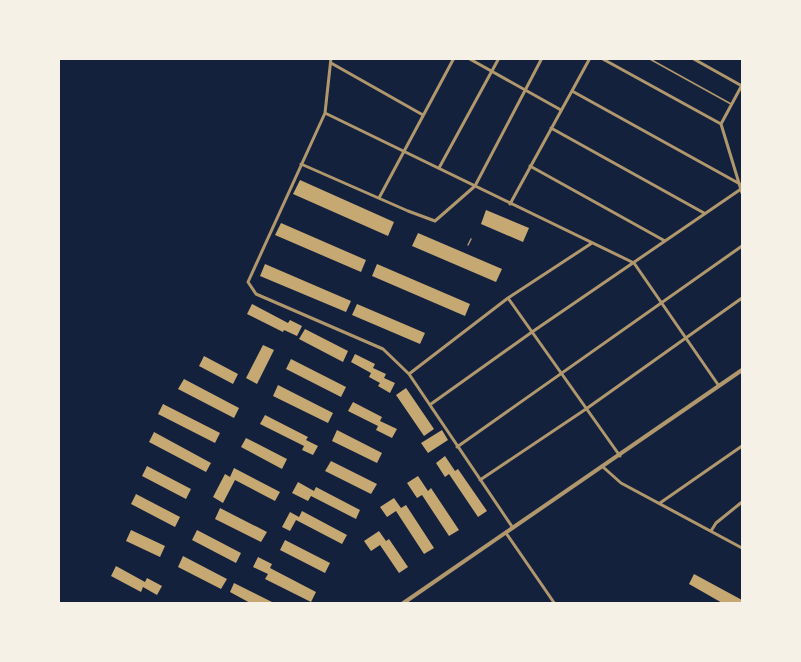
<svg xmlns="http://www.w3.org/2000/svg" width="801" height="662" font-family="Quicksand,sans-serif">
<rect width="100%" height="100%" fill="#14213d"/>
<path fill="#c6a872" d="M300,180L394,222L388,236L293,194Z
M486,210L529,228L523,242L481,224Z
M281,223L366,260L361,272L275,235Z
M418,233L502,269L496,282L412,246Z
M265,264L351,301L346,312L260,276Z
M377,264L470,304L465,316L372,276Z
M252,304L288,323L290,320L302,326L297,336L284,330L283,332L247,314Z
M357,304L425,333L420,344L352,315Z
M305,329L348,351L343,362L299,339Z
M263,345L274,350L257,384L246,378Z
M355,354L375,364L373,368L386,374L384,378L395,383L390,393L378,386L380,383L369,377L371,373L351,362Z
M204,356L238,374L233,384L199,366Z
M291,359L346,387L341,397L286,369Z
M184,379L239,408L234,418L178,389Z
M278,385L333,413L328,423L273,396Z
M406,388L434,429L424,436L396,395Z
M353,402L382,417L380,421L397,429L392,438L376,430L378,426L348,411Z
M163,404L220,433L215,443L158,414Z
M265,415L308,437L306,440L318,446L313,455L302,450L304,446L260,424Z
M337,430L382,453L377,463L332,441Z
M442,430L448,440L428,453L421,443Z
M154,432L211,463L206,472L149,442Z
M246,438L287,459L282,469L241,447Z
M445,456L455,471L458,469L487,511L478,517L449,474L445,477L436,463Z
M331,461L377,484L371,494L325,471Z
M147,466L191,489L186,499L142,476Z
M234,468L280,492L275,501L235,480L223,503L213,497L225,474L230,477Z
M418,476L428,491L431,488L459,530L449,536L422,495L417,498L407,483Z
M298,482L314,491L316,487L360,510L356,519L311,496L308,501L292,493Z
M136,494L180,517L175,527L131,504Z
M394,498L401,508L406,505L434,548L424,554L396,511L387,517L380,507Z
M220,508L267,532L261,542L215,519Z
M302,511L347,535L342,544L296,520L290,531L282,527L290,512L299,517Z
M131,530L165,546L160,557L126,541Z
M197,530L241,553L236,563L192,540Z
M379,531L386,541L389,539L408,567L399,573L380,545L371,551L364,541Z
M285,540L330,563L325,573L280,550Z
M183,556L227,579L221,589L178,567Z
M258,557L272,564L270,568L316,592L311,602L265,579L268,574L253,567Z
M116,566L145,582L147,578L162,586L157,595L143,587L141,592L111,576Z
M694,574L742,600V604H724L689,584Z
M234,583L276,604H252L230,592Z"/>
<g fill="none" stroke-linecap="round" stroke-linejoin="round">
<path stroke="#b1986c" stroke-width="1.5" d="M648,58L731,104
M468,245L471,239"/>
<path stroke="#b1986c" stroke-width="3" d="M331,58L325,113L248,282L256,294L383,349L409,374L513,528
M468,58L561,110
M601,58L721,124
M692,58L742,86
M331,63L423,115
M742,85L721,124L742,193
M572,91L740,184
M325,113L634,263L719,386
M551,128L704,213
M301,164L408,211L435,221L475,186L542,58
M530,166L665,241
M439,168L499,58
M379,198L454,58
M510,204L590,58
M508,298L620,456
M409,374L508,298L592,243
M431,404L532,332L741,189
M457,447L742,246
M603,467L621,483L742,548
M480,480L586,409L742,298
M660,503L742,446
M711,531L716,523L742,502
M506,533L555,604"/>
<path stroke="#b1986c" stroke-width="4" d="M402,604L742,370"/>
</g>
<rect width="801" height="662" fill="none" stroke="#f6f1e7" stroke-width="120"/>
</svg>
